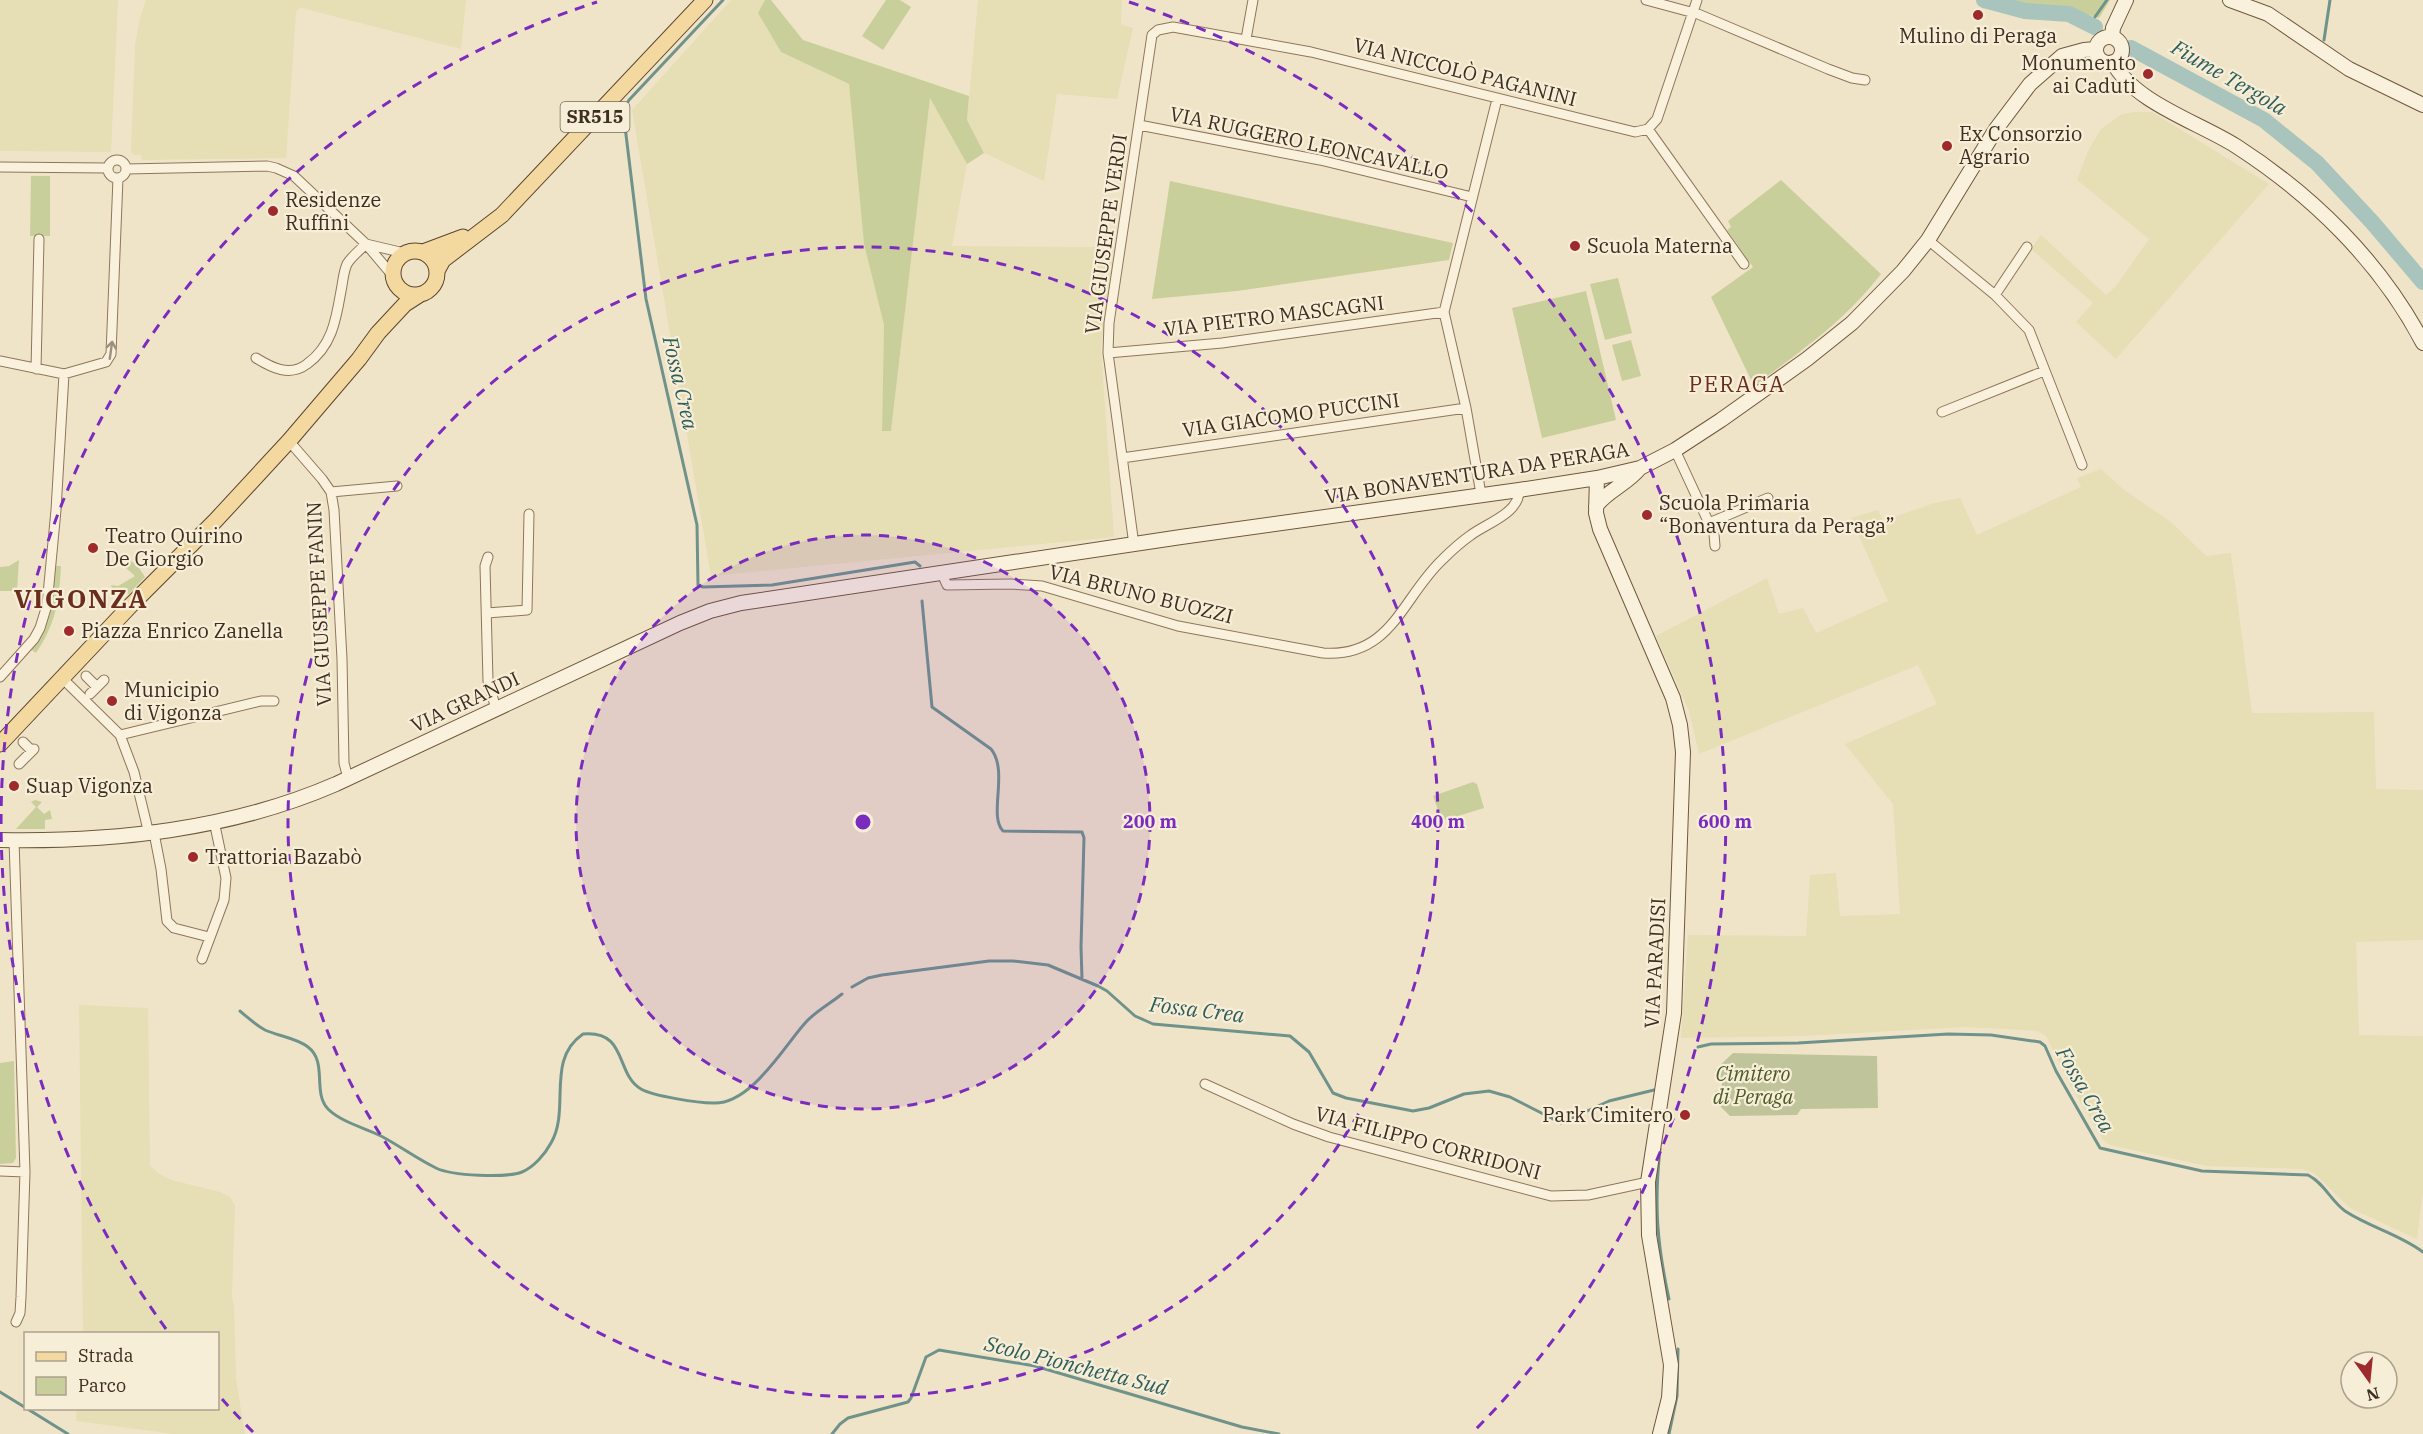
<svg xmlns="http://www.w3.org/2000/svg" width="2423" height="1434" font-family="'IBM Plex Serif',serif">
<rect width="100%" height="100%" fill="#f0e4c8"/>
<path fill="#e6deb5" d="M0,0H118L111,152L0,151Z
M146,0H466L461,49L302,8L298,9L296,13L286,158L142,160L141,155H134L131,152L135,45L140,18Z
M731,0H765L758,13L781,52L849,84L864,244L884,325L882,430L891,431L930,96L967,164L952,246L1114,247L1101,348L1114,537L711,576L632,110Z
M978,0H1122L1121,24L1133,28L1117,99L1057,94L1044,181L984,153L967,120Z
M2134,112H2152L2269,184L2116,359L2076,322L2093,303L2031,249L2041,235L2106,295L2116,286L2149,239L2077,180L2089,149L2101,129L2122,114Z
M2101,469L2123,489L2171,522L2206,556L2231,553L2252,713L2374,712L2376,789L2423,790V940L2356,942L2359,1035L2423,1036V1191L2417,1239L2350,1208L2314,1173L2302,1169L2207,1166L2110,1145L2103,1140L2070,1085L2046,1036L2037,1031L1966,1027L1803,1036L1681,1038L1688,935L1806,936L1810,875L1836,873L1840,916L1900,914L1893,804L1845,744L1937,704L1918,665L1699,754L1689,711L1656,636L1767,578L1779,614L1803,608L1816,633L1888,601L1851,518L1878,510L1883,521L1934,503L1960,498L1977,535L2081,487L2077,478Z
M79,1005L148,1008L150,1166L161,1175L175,1181L220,1192L230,1197L235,1206L232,1297L234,1306L236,1379L245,1434H174L76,1421L77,1409L218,1408V1334L83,1333Z"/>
<path fill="#c9cf9b" d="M765,0H771L803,40L969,96L967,120L984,153L967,164L930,98L891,431H882L884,325L864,244L849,84L781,52L758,13Z
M886,0H900L911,7L883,50L862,36Z
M2014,0H2110L2099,18L2070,9L2027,5Z
M31,176H50V236H30Z
M1781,180L1881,274C1844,322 1802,350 1754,386L1711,297L1753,267L1727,230L1731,227L1728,221Z
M1170,181L1453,243L1449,260L1237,291L1152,299Z
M1618,278L1632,333L1605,340L1590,284Z
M1586,291L1616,420L1542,438L1512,308Z
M1631,340L1641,376L1622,381L1612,345Z
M19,560L17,591H0V567L9,566Z
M129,560L137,565L145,577L129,594L112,588L111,585L118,586L135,576L126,568Z
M54,566H61C59,602 56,623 36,653L30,649Z
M1473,782L1477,784L1484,808L1442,821L1433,796Z
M35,800L42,802L37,807L44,814L50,810L52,819L45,820V829H16L36,807L31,802Z
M14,1061L16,1158L13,1163L0,1164V1063Z"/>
<path fill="#bfc49a" d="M1733,1053L1877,1056L1878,1108L1801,1109L1797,1115L1730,1116L1714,1100L1715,1091L1722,1090V1079H1715V1070Z"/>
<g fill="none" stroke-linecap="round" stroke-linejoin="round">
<path stroke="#6f938a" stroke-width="3" d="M723,0L629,100L623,110L646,299L697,525L698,585L703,587L772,585L915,562L920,566
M2090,24L2107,0
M2324,40L2330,0
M922,601L932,707L991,749C1009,771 988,816 1003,831L1082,832L1084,838L1081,947L1082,979
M852,987L868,978L882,975L989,961H1013L1048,965L1098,986L1107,991L1135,1016L1153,1024L1290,1036L1309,1052L1333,1093L1346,1098L1413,1111L1429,1108L1464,1094L1489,1091L1510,1097L1561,1123L1609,1101L1654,1090
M240,1011C247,1017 256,1025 265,1030C278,1036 297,1038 308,1047C328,1062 312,1092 328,1109C341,1122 365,1128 381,1136C400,1146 417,1159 436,1168C452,1176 506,1178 522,1172C534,1167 545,1154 551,1143C571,1109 545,1060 583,1034C628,1030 615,1074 641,1089C653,1096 698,1103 713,1103C751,1105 784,1046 806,1022C816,1011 831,1003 842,994
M1698,1047L1711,1044L1798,1043L1948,1034L1991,1035L2040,1042L2045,1046L2056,1071L2100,1148L2202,1171L2308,1175C2324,1183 2331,1201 2345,1211C2369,1227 2399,1234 2423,1252
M1660,1149C1654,1204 1657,1244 1669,1299
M0,1392L26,1408
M26,1408L68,1434
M832,1434L840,1424L848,1418L908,1402L911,1398L926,1357L939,1350L1035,1366L1242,1427L1279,1434
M1669,1434L1677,1396L1678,1349"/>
<path stroke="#a9c4bc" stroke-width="16" d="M1984,0L2025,11L2069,14L2095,27
M2131,48L2264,120L2317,163L2372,222L2423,282"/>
<defs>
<path id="street" d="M1646,0L1698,14L1828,69L1852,78L1865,80
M1246,39L1253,0
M1139,125L1320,160L1472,197
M1648,129L1744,264
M108 169a9 9 0 1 1 18 0a9 9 0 1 1-18 0Z
M0,167L107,168
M126,169L267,166L276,168L294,176L366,244L393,276
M1928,240L1995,295L2029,330L2082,465
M366,244L404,253
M1995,295L2027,247
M1108,353L1222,343L1444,312
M256,358C272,368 290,377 307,364C332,346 336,320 341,291C343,282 343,273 347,264C351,257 360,250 366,244
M0,361L64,374L56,510L47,605L40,628L34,639L0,677
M36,369L39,239
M64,374L106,362L111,354L118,178
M1942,412L2044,371
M289,441L322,479L331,492L334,510L342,659L344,763L348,778
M1675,450L1714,534L1715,546
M1122,458L1466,408
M331,492L397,486
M1481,494L1466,408L1444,312L1497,99
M1709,523L1768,498
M1134,545L1108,353L1109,323L1152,35L1158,30L1173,27L1311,52L1635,132L1648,129L1657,119L1697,0
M488,557L485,566L488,681L496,709
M942,574L947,585L1010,584L1042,586L1178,626L1323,653C1392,658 1402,597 1443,559C1452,550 1461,542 1471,535C1487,523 1520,513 1519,490
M487,613L527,610L529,514
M86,676L97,687
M62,678L120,735L134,772L149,834
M90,694L104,680
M120,735L261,701H274
M23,742L32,751
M19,764L34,749
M154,833L161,869L167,921L174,928L209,937
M14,840L25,1172L21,1297L20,1313L16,1322
M202,959L224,900L226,878L214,821
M1205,1084L1293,1124L1329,1137L1551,1196L1588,1195L1648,1182
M0,1171L25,1172"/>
<path id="secondary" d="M2230,0L2268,14L2349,69L2423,105
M2112,37L2113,28L2126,0
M2096 50a13 13 0 1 1 26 0a13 13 0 1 1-26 0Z
M2113,62C2133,102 2198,122 2236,146C2312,195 2380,261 2423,343
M1597,478L1596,513L1600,529L1673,698L1680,725L1683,752L1674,1013L1648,1182L1649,1235L1671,1365L1669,1398L1660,1434
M1596,506C1608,490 1626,485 1640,468
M0,840C114,842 230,830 336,784L680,623L710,611L741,603L1181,537L1519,490L1597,478L1640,468L1675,450L1721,420L1807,359L1852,323L1903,271L1928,240L1996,129L2030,84L2062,56L2084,50L2096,49"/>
<path id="primary" d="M393 273a22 22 0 1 1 44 0a22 22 0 1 1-44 0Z
M423,252L463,237
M437,271L443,260L502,215L705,0
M0,744L131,605L216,520L289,441L359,359L378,333L405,304L419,295"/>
</defs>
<use href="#street" stroke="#8d765c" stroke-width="11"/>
<use href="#secondary" stroke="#6f573f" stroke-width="16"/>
<use href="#primary" stroke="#5b4430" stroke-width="17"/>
<use href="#street" stroke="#faf1dc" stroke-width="9"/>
<use href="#secondary" stroke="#faf1dc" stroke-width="14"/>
<use href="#primary" stroke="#f3d9a0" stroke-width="15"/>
</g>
<defs><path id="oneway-shaft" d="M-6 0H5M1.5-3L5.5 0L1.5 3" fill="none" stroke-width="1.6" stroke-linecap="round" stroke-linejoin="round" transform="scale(1.5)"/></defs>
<use stroke="#9c907e" href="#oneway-shaft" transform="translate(111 350) rotate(-82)"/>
<circle cx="863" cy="822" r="287" fill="#7b2cbf" fill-opacity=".12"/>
<g fill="none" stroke="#7b2cbf" stroke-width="3" stroke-dasharray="10 8">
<circle cx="863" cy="822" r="287"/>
<circle cx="863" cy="822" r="575"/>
<path d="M253 1432A862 862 0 0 1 222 1399M166 1329A862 862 0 0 1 597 2M1129 2A862 862 0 0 1 1473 1432"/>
</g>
<g fill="#9e2a2b" stroke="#f7eed8" stroke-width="2">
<circle cx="1978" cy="15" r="6"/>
<circle cx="2148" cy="74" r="6"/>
<circle cx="1947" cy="146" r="6"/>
<circle cx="273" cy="211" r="6"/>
<circle cx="1575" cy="246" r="6"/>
<circle cx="1647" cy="515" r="6"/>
<circle cx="93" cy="548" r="6"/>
<circle cx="69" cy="631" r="6"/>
<circle cx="112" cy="701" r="6"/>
<circle cx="14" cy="786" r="6"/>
<circle cx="193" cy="857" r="6"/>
<circle cx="1685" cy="1115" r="6"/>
</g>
<g text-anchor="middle" stroke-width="4.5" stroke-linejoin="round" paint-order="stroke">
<rect fill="#f7eed8" stroke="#756857" stroke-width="1.5" x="560.5" y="102" width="69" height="30" rx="4.5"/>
<g font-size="18" font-weight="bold" fill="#3d2e20">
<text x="595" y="123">SR515</text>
</g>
<g font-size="20" fill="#3d2e20" stroke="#f7eed8" text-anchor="start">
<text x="1978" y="43" text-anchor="middle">Mulino di Peraga</text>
<text x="2136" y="70" text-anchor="end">Monumento<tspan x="2136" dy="23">ai Caduti</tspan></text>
<text x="1959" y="141">Ex Consorzio<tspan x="1959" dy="23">Agrario</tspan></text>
<text x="285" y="207">Residenze<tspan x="285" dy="23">Ruffini</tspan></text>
<text x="1587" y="253">Scuola Materna</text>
<text x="1659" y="510">Scuola Primaria<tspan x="1659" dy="23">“Bonaventura da Peraga”</tspan></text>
<text x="105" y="543">Teatro Quirino<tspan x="105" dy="23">De Giorgio</tspan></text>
<text x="81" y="638">Piazza Enrico Zanella</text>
<text x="124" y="697">Municipio<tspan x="124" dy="23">di Vigonza</tspan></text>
<text x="26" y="793">Suap Vigonza</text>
<text x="205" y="864">Trattoria Bazabò</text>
<text x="1673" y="1122" text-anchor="end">Park Cimitero</text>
</g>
<g font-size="20" fill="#3d2e20" stroke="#f7eed8">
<text transform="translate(1465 72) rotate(14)" y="7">VIA NICCOLÒ PAGANINI</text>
<text transform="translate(1309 143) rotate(12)" y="7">VIA RUGGERO LEONCAVALLO</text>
<text transform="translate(1106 234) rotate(-82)" y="7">VIA GIUSEPPE VERDI</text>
<text transform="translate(1274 316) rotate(-7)" y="7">VIA PIETRO MASCAGNI</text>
<text transform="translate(1291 415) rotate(-8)" y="7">VIA GIACOMO PUCCINI</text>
<text transform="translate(1477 473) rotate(-9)" y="7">VIA BONAVENTURA DA PERAGA</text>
<text transform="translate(1141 594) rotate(14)" y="7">VIA BRUNO BUOZZI</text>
<text transform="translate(319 604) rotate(-93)" y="7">VIA GIUSEPPE FANIN</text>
<text transform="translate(465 702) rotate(-25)" y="7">VIA GRANDI</text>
<text transform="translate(1655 963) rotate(-87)" y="7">VIA PARADISI</text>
<text transform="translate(1428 1143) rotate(15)" y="7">VIA FILIPPO CORRIDONI</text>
</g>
<g font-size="20" font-style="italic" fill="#4d5a26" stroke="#f7eed8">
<text x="1753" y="1081">Cimitero<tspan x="1753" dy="23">di Peraga</tspan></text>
</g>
<g font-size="21" font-style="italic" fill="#2f5d5a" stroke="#f7eed8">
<text transform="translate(2229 78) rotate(30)" y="7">Fiume Tergola</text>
<text transform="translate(680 383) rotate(77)" y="7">Fossa Crea</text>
<text transform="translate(1197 1010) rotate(7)" y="7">Fossa Crea</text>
<text transform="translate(2085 1090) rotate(60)" y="7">Fossa Crea</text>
<text transform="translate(1076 1366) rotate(14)" y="7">Scolo Pionchetta Sud</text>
</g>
<g font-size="22" letter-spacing="1.5" fill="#6b2e1e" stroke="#f7eed8">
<text x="1737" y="392">PERAGA</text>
</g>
<g font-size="26" font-weight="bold" letter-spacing="1.5" fill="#6b2e1e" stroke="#f7eed8">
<text x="81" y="608">VIGONZA</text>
</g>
</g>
<circle cx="863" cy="822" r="9" fill="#7b2cbf" stroke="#f7eed8" stroke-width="3"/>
<g font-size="18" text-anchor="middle" font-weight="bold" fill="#7b2cbf" stroke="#f7eed8" stroke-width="4.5" stroke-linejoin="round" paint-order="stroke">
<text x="1150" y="828">200 m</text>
<text x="1438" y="828">400 m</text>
<text x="1725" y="828">600 m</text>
</g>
<rect x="24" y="1332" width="195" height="78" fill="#f7eed8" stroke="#ada18e" stroke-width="1.5"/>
<rect x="36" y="1352" width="30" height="9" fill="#f3d9a0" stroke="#ada18e" stroke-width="1.5"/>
<text x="78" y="1362" font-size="18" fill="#3d2e20">Strada</text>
<rect x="36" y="1377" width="30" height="18" fill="#c9cf9b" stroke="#ada18e" stroke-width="1.5"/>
<text x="78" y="1392" font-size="18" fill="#3d2e20">Parco</text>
<g transform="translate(2369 1380) rotate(165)"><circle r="28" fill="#f7eed8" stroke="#ada18e" stroke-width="1.5"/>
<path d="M0-4.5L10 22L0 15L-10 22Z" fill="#9e2a2b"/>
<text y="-9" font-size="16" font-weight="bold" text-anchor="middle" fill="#3d2e20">N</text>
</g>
</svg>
